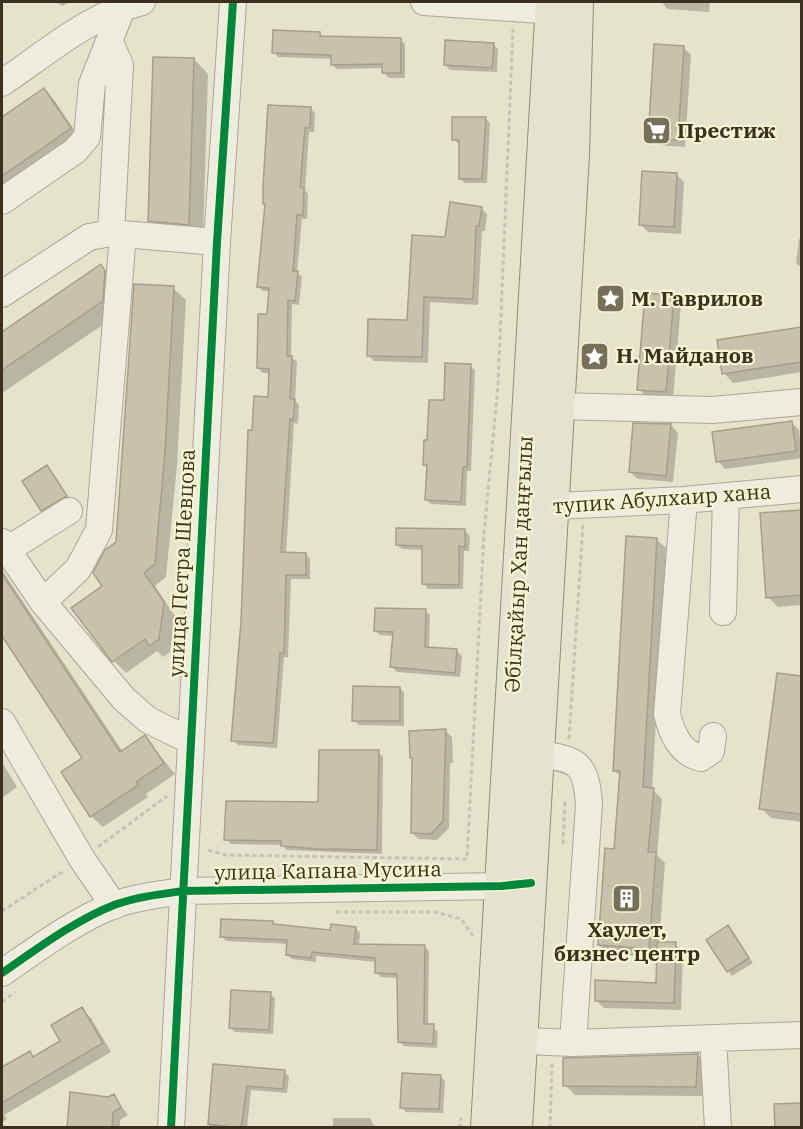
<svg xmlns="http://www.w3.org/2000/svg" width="803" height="1129" font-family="'IBM Plex Serif',serif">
<rect width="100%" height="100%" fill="#e6e3cc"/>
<path fill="#0003" d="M57,2H70L62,6Z
M662,2H710L709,12L667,9Z
M320,33L324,38L400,39L405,44V78H389L384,73V68L337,69L332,65V59L278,57L274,52Z
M493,44L498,49L497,72L450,70L445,65Z
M683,47L691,55L685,147L657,145L650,138Z
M194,59L208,74L203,238L164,235L150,220Z
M44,90L55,101L81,140L2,193V119Z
M310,108L315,113L314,132H309L305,190L308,194L307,219H302L297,273L302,277L299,305L292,304L291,357L297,362L295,401L299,405L298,424L294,423L286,554H306L310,559V579H291L288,657H284L277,748L238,745L233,740L254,432L269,399L270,373H263L258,368L270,291H263L258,286L266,206L264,204Z
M485,118L490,123L487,183H465L460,179V144L453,140Z
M676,174L684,182L681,234L648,232L641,225Z
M481,208L487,214L485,231H482L478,305L430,302L428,363L374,361L368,355L409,321L446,238Z
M799,239H802V268L796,263Z
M101,266L115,281L116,316L2,393V333Z
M173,288L186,300L177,465L166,577L155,586L175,616L170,652L163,657L157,651L126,673L114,661L117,542Z
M674,297L681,304L673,399L646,397L639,389Z
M802,328V372L733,383L724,373L719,341Z
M470,366L475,370L471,471H467L466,506L431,504L426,500L428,469L424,465L445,402Z
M792,423L799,430L802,458L725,469L718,461Z
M671,425L678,433L673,482L638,479L630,472Z
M47,467L71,501L47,515L42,510Z
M802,511V605L778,607L768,597L762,514Z
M465,531L470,536L469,551H464L463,589H428L424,584V550L402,549L397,545Z
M656,539L666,548L652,789L662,799L657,855L665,863L659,943L675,944L683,951L681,1010L604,1008L596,1000L657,984L658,957L608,954L599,945L615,851L621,777L614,770Z
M2,570L123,752L145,737L175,774L146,794L148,797L103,827L91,816L85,758L2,634Z
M425,611L430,615L429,648L457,651L462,656L460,677L397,672L392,667L395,636L380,635L375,631Z
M778,675L802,678V822L771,818L761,808Z
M400,688L404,693V726L359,725L354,720Z
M446,731L452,737L453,763H450L449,828L437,840L419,839L412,833L414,760L411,758Z
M378,752L383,757L382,854L287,850L282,845L231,844L226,839L286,805V801L320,803Z
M2,762L17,787L2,798Z
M272,922L276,926L332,931L356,928L360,933L359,946H424L429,951L428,1026L438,1031L437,1048L404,1046L400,1042L398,978L381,977L377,973V962L316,956V962L292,959L287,955L289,944L226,941L222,937Z
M728,927L753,963L732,976L728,971Z
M270,994L275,998L273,1034L235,1032L230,1028Z
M82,1009L91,1018L111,1052L4,1115L7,1119L2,1122V1069L29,1053L35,1058L62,1042Z
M698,1055L708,1065L706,1096L575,1095L565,1085Z
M214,1065L284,1072L289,1076L287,1093L251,1090L247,1128H209Z
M440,1076L445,1081L443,1113L406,1112L401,1107Z
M114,1096L128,1115L120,1120V1128H68Z
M333,1118H370L375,1128H333Z"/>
<path fill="#cac1ad" stroke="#a69e8b" stroke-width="1.5" d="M273,30L320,32V36L401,38V73H382V64L331,65V55L272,53Z
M445,40L494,43L492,68L444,65Z
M654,44L684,46L678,140L648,139Z
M153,57L194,58L189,225L148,221Z
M44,88L71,128L2,176V117Z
M268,105L311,107L310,128H305L300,187L304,188L303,215H297L293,271H298L295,301L288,300L287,356H292L290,399H295L293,420L290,419L281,552L306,553V575H286L284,653H280L273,743L231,741L241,622L248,430H252L254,396L268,397L269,369L257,368L258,314H267L269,288L257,287L265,204H263V186Z
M452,117H486L482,179H459V140H452Z
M642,171L677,173L674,227L639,225Z
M450,202L482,207L479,226H476L473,299L424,297L422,357L367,356L368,319L407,320L412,235L445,237Z
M101,264L105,271L103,301L2,370V332Z
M134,284L174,286L165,452L155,564L144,573L164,602L159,639L149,646L145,639L112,662L71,608L102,586L93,573L105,550L116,542Z
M645,293L674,295L666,392L637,390Z
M801,327V362L722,374L717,340Z
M445,363L471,364L467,467H463L461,502L425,500L427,465H423L424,440H427L429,400H444Z
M792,421L796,451L716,462L712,432Z
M633,423L671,424L666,476L629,472Z
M47,465L67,496L41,511L22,481Z
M801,510V595L766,598L760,513Z
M396,528L465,529V547L459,546V585L422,584V546L396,545Z
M626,536L657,538L643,787L654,788L648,852H656L649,949L598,945L605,848L614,849L620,771H613Z
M2,574L120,752L145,735L164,763L136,782L138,785L90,817L61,772L82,758L2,636Z
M375,608L426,609L425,647L457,649L455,673L390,667L393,632L374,631Z
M777,673L801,676V814L759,809Z
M353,686L400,687V721H352Z
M446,729L443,821L431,834L411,833L412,758H410L409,731Z
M319,750H379L377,850L318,849L281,846V841L224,840L226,801L318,802Z
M221,919L273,921V924L330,930L331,924L356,927L354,944L425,945L424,1024H434L433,1044L398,1042L397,974L375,973V958L312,952L311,958L286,955L287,940L220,937Z
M728,925L749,958L727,972L706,940Z
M657,942H676L674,1003L595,1001V980L656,983Z
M231,990L271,992L269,1030L229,1028Z
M82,1007L103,1043L2,1103V1067L30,1051L33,1057L60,1041L51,1025Z
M698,1054L696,1087L563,1086V1058Z
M213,1064L285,1070L283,1089L247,1086L241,1128L208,1124Z
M402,1073L441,1075L439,1109L400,1108Z
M70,1092L108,1097L114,1094L121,1107L113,1113L112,1128H67Z
M801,1103V1128H775L774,1104Z"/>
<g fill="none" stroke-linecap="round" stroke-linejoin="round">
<defs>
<path id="minor" d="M424,2L570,12
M110,42L120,65L111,233L217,242
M2,83C45,54 91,14 142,2
M2,201L75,151L87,137L92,84L123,6
M2,294L89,237L111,233
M557,406L712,410L802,402
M684,500L667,714C672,734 680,753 701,758L711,751L713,736
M534,507L684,500L802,489
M2,542L43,602L124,699L148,720L191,741
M7,550L69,511
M43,602L78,569L99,530L123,234
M723,612L726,496
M2,722L82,859L114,906
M537,754C577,759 586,762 589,804L573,1043
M2,973C37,949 74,921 114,905C136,897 161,894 183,891L502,886L521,884
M713,1038L718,1128
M502,1040L573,1043L802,1035
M171,1128L217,242L233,2"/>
<path id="major" d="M487,1128L552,2
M516,1128L573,155L577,2"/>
</defs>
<use href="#minor" stroke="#aba695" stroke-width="28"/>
<use href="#major" stroke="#908c7c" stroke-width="34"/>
<path stroke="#c6c3b5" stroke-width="3" stroke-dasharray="4.5 3" stroke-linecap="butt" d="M569,739L583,524
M563,844L565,800
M98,847L167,796
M208,850L226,855L467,859L484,534L498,385L513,29
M2,911L65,870
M336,912H435L461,919L473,936
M2,1002L15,992
M460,1128L461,1118
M550,1128L552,1063"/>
<use href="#minor" stroke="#eeecde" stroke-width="26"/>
<use href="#major" stroke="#e5e3cf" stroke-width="32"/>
<defs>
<path id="cycleway" d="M2,973C37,949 74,921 114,905C136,897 161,894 183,891L502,886L531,883
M171,1128L217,242L233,2"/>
</defs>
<use href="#cycleway" stroke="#f7f4d1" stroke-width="11"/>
<use href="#cycleway" stroke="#00873e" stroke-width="8"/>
</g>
<defs>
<symbol id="supermarket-square" viewBox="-11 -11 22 22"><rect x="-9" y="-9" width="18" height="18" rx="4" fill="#766f5a" stroke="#f7f4d1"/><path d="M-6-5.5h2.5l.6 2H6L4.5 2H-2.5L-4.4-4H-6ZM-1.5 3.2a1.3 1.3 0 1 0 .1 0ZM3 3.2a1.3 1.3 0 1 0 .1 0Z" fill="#fff"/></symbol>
<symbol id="sight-square" viewBox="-11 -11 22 22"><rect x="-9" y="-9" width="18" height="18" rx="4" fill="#766f5a" stroke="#f7f4d1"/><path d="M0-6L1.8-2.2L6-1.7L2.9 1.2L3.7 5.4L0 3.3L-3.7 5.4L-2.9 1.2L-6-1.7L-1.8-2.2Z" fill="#fff"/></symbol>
<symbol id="building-square" viewBox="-11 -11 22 22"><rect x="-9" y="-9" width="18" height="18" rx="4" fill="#766f5a" stroke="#f7f4d1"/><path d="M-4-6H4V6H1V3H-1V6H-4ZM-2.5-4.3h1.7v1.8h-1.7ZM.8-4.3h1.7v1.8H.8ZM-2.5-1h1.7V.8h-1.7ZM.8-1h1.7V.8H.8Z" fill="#fff"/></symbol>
</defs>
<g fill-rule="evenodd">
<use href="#supermarket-square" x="640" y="114" width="33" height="33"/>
<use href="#sight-square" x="594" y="282" width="33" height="33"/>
<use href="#sight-square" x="578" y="340" width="33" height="33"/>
<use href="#building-square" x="610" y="882" width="33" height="33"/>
</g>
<g text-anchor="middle" stroke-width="4.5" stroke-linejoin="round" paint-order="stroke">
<g font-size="21" font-weight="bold" fill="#3a301d" stroke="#f7f4d1" text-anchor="start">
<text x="677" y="138">Престиж</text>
<text x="631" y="306">М. Гаврилов</text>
<text x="616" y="363">Н. Майданов</text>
<text x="627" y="937" text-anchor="middle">Хаулет,<tspan x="627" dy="24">бизнес центр</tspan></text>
</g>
<g font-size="21" fill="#3a301d" stroke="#f7f4d1">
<text transform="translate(662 499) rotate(-4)" y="7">тупик Абулхаир хана</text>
<text transform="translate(182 563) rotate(-87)" y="7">улица Петра Шевцова</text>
<text transform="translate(519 564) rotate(-87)" y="7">Әбілқайыр Хан даңғылы</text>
<text transform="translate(328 871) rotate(-1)" y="7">улица Капана Мусина</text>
</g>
</g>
<rect width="803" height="1129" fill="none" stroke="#3a301d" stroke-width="6"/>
</svg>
